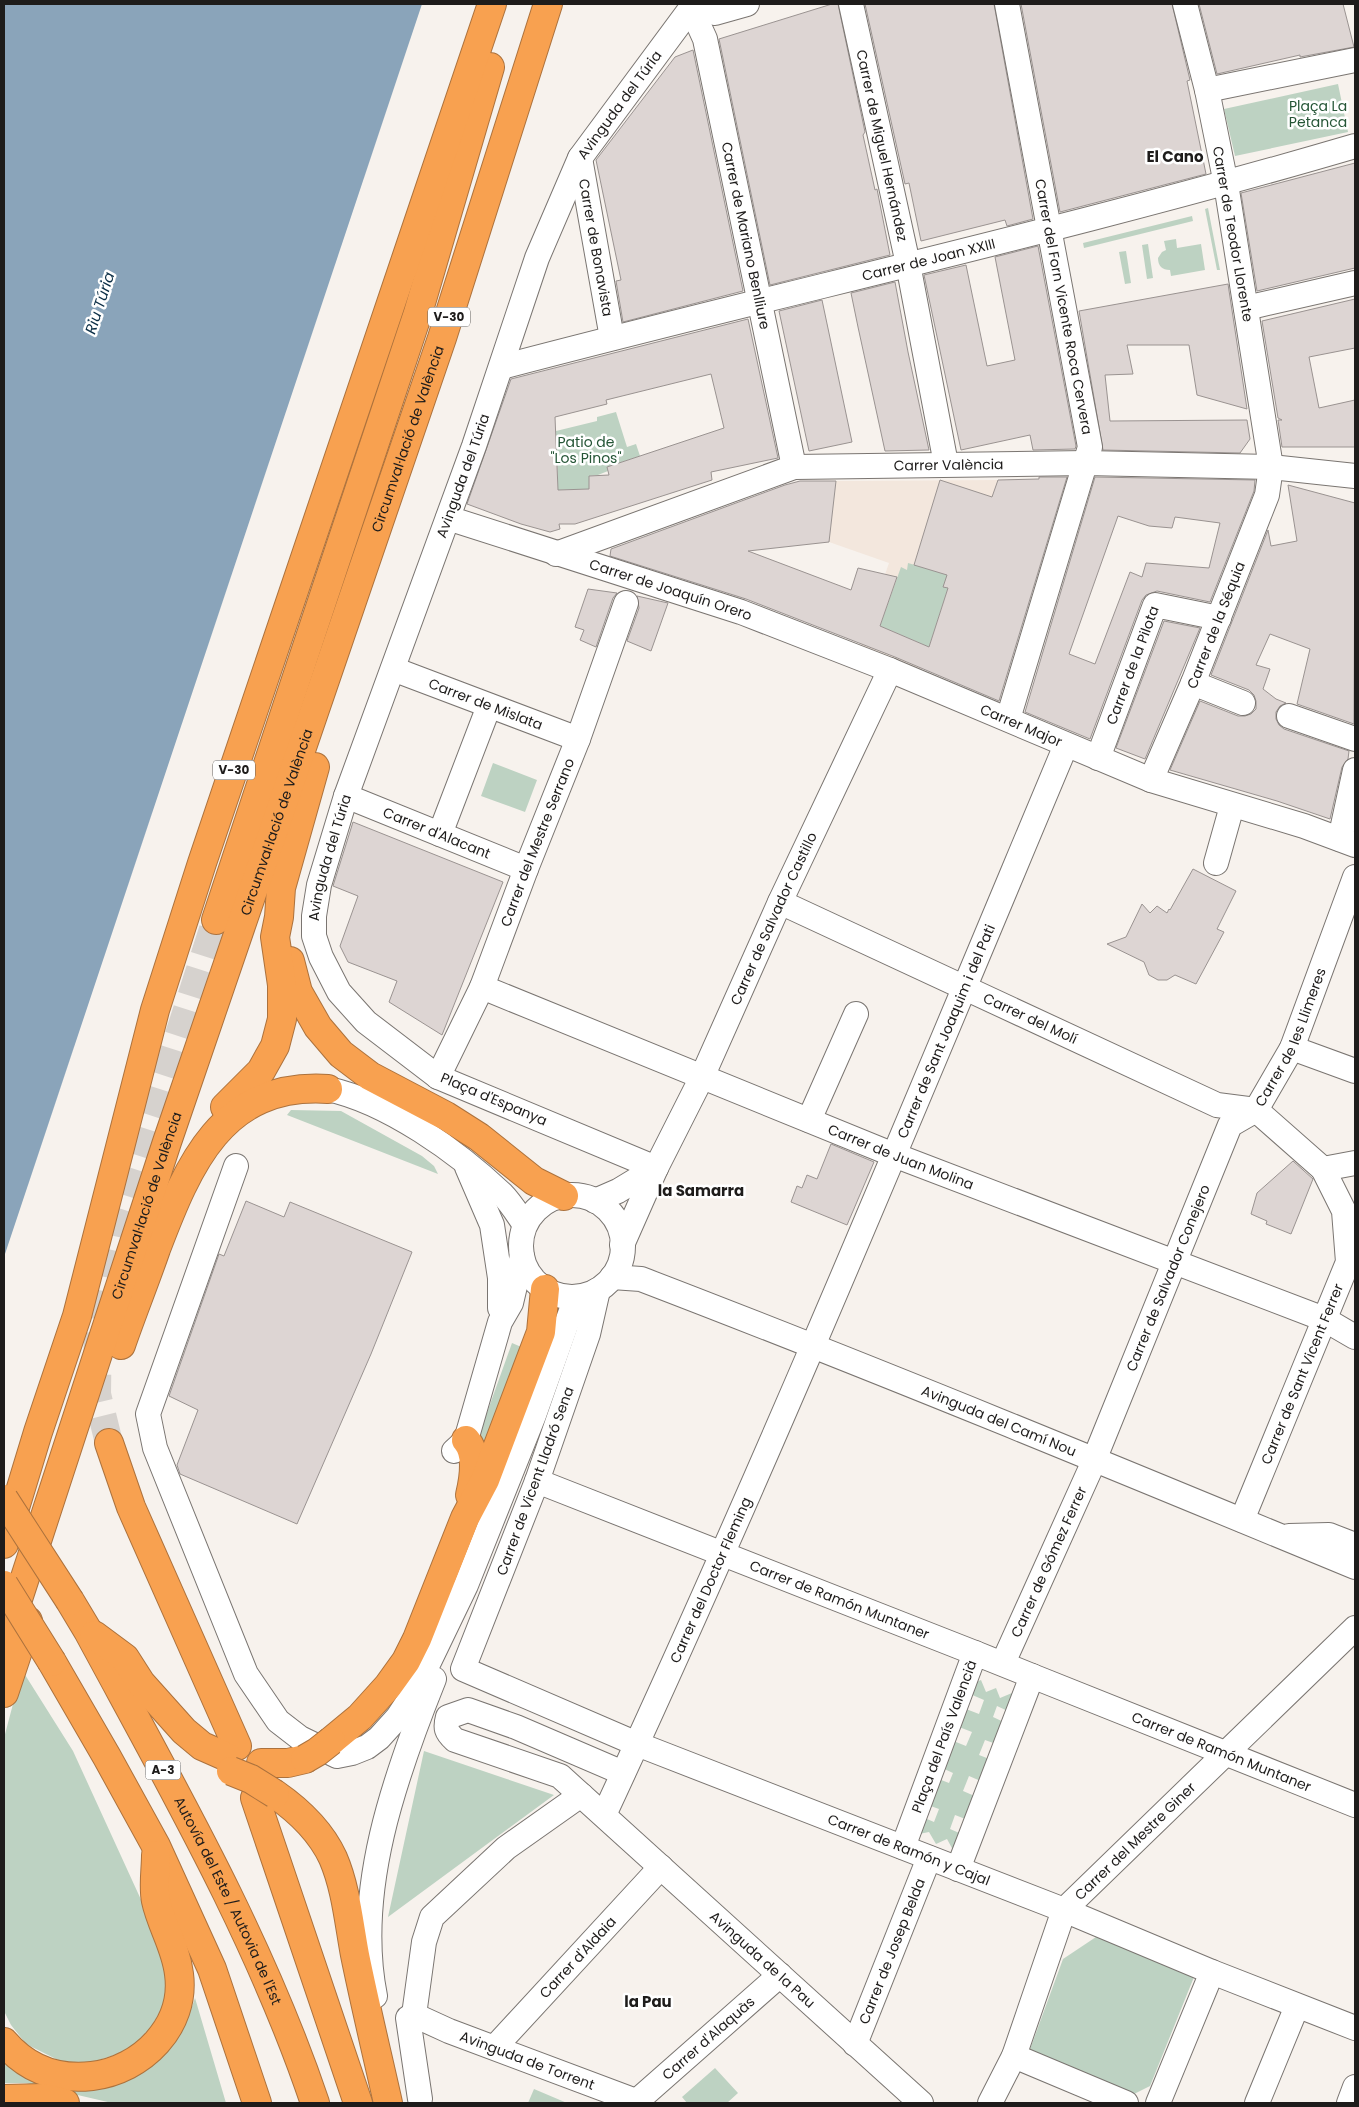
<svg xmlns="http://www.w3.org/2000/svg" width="1359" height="2107" font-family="Poppins,sans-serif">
<rect width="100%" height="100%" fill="#f7f2ed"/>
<path fill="#f3e7dd" d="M998,480L981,531L948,588L920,674L860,647L889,563L829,542L836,481Z"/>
<path fill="#bdd2c2" d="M1338,84L1348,132L1235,156L1224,109Z
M1208,208L1220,270H1217L1205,209Z
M1192,216L1193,221L1084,248L1083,243Z
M1176,239L1177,248L1201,244L1205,270L1171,276L1170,270C1162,270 1158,266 1158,258L1162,252L1166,250L1164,241Z
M1148,244L1153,278L1147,279L1142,245Z
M1126,251L1131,283L1125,284L1119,252Z
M616,412L627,447L636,444L640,456L607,467L608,471L598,475L589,476V489L558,490L556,431L597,421V417Z
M957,543L948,588L929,647L880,626L901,567L907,570L908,563L932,570Z
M493,763L537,780L525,812L481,796Z
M291,1110L341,1111L422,1156L434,1166L438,1174L287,1115Z
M512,1343L526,1349L483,1463L479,1435Z
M22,1670L73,1751L148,1915L162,1956L169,1991L163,2007L151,2027L135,2044L117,2054L90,2063H64L26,2044L11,2025L4,2011V1738Z
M981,1680L986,1692L996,1688L1000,1698L1012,1693L1016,1703L1012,1713L997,1706L993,1717L1008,1724L999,1745L985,1740L979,1755L992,1760L983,1782L969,1776L963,1791L977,1797L968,1820L955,1815L950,1829L964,1835L953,1850L947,1839L936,1844L929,1832L919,1834L920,1816L934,1822L939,1809L925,1804L936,1778L949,1783L953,1773L940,1767L951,1740L966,1746L972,1732L959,1727L966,1709L979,1714L984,1700L970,1694L974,1683Z
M424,1751L554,1795L388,1917Z
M1099,1935L1194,1977L1150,2086L1132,2095L1029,2052L1063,1959Z
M195,1998L226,2103H112L26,2083H4V2059C27,2086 45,2088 79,2085C93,2084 109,2085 122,2082C159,2070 184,2033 195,1998Z
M715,2068L738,2093L727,2103H687L682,2097Z
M534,2089L567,2103H528Z"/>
<path fill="#8aa4ba" d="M4,4H422L4,1257Z"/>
<path fill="#ddd5d3" stroke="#9a9391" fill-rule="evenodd" d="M832,4H838L865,132L863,135L875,190L877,189L890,255L770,285L719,39Z
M865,4H994L1033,219L1007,226L1005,220L921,241L909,183L905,184Z
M1021,4H1172L1190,80L1187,81L1206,174L1060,212Z
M1199,4H1343L1354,47L1300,57V55L1217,74Z
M693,50L743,291L623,322L616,281L621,280L596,160L675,57Z
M1355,163V268L1257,291L1241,193Z
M1038,246L1076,446L1075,449L1033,450L1030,435L961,450L924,275L966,265L987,366L1015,360L995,257Z
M895,282L908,352L929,450L885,451L858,327L851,293Z
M1228,284L1247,409L1197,395L1189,345H1127L1133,374L1105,375L1110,421L1247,420L1250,439L1240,453L1103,450L1079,311Z
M1355,299V348L1309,357L1319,408L1355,400V447H1282L1278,420H1282L1278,418L1262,321Z
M822,300L852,442L809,451L779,311Z
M748,319L778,458L711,472L712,480L575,524H559L560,529L550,532L521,524L467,504L511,379ZM711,374L724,428L607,467L609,475L589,476V489L558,490L555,417L607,404L606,400Z
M1039,477H1067L999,701L895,657L746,599L610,556L611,549L785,485L800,481H836L829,542L748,551L851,590L858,568L897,577L880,626L929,647L948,588L943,587L947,575L914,565L940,480L992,497L998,480L1039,479Z
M1095,477L1255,480L1254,491L1210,602L1157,591L1146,595L1142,600L1090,739L1025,712ZM1118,516L1149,526L1172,528L1175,517L1220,523L1209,568L1146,563L1142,577L1130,572L1095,664L1069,654Z
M1288,485L1355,503L1354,724L1297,704L1310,649L1270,634L1256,665L1270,669L1263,689L1276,699L1286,703L1280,706L1276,712V719L1279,725L1284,729L1349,751L1348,759L1342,767L1330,819L1277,801L1170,770L1200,701L1238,716H1245L1251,714L1256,709V701L1254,695L1249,690L1211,675L1268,530L1271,546L1297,541Z
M588,589L617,593L613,598L596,647L580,640L584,630L575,627Z
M637,596L668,603L651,651L627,641L639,608Z
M1164,621L1200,628L1145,759L1116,748Z
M353,822L503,882L442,1035L389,1002L397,981L348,962L340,946L358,896L333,886Z
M1193,869L1236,891L1217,929L1224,932L1196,984L1175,975L1167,980H1158L1149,975L1144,962L1107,944L1126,937L1142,904L1150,913L1157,906L1167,913L1169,909L1170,910Z
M831,1144L874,1162L847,1225L791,1202L797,1186L802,1188L807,1175L817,1179Z
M1293,1161L1313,1179L1291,1234L1266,1224L1267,1221L1251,1214L1257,1193Z
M246,1201L284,1217L290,1202L412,1252L371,1354L297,1524L180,1474L177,1465L198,1410L169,1396L219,1254L224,1256Z"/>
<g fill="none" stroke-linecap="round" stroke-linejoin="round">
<path stroke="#d6d2ce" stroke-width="28" stroke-dasharray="28 14" stroke-linecap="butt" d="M109,1443L97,1394L98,1315L117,1227L216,920"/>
<defs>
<g id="minor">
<path id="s1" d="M851,4L908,264L946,464"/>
<path id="s2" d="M1007,4L1090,447L1008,719"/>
<path id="s3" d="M691,8L705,39L794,467"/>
<path d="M691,8L715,13L747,4"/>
<path d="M1207,90L1355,60"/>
<path id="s4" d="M580,158L612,338"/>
<path d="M1246,308L1355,283"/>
<path id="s5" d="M502,367C786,292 1073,229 1355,146"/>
<path id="s6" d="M448,518L741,612L890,670L1151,780L1304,826L1355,845"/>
<path id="s7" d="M556,554L794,467L1086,463L1271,467L1355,476"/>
<path id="s8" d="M393,669L578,739"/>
<path d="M1193,683L1243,703"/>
<path d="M1289,716L1355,739"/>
<path id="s9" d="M1098,758L1155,605L1219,618"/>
<path id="s10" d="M1151,780L1193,683L1267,495L1271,467L1226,184L1207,90L1185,4"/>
<path id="s11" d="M346,796L526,869"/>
<path d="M440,834L489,706"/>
<path d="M1340,839L1355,770"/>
<path d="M1216,863L1232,806"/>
<path id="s12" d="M780,902L1217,1105L1256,1110"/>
<path id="s13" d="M482,987L894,1155L1324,1319L1355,1337"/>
<path d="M1292,1048L1355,1071"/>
<path id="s14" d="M438,1077L482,987L526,869L578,739L626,603"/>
<path d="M328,1089C388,1102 458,1152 502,1194C511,1203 518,1215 525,1225"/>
<path id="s15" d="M1256,1110L1292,1048L1355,877"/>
<path d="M809,1120L856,1014"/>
<path d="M236,1166L148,1414L155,1448L246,1674L278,1721L300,1738L337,1756L352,1753L367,1747L379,1738L398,1717L414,1693L466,1585L534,1415L576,1297"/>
<path d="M467,1167L492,1225L500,1278V1308"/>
<path id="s16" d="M656,1168L438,1077L366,1022L339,992L321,957L314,936V916L319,885L346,796L474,446L537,258L580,158L694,4"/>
<path d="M1323,1169L1355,1163"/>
<circle cx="572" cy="1246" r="51"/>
<path d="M595,1201L618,1191L656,1168"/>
<path id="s17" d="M622,1245L656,1168L702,1077L780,902L890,670"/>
<path id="s18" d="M612,1277L641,1279C881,1371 1118,1469 1355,1567"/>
<path id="s19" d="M598,1290L588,1334L537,1481L463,1669L637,1744L1064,1910L1212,1972L1355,2028"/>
<path d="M454,1451L466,1440L500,1322L511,1303L522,1256"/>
<path id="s20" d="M537,1481L975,1653"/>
<path id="s21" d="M1242,1520L1348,1262L1344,1211L1323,1169L1256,1110"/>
<path d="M1289,1536L1329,1535L1355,1545"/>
<path id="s22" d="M1003,1663L1090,1470L1230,1125L1256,1110"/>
<path id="s23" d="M1032,1676L1355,1805"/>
<path d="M581,1795L560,1776L455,1740C446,1732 445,1728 448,1717L468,1710L516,1727L623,1773"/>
<path id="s24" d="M604,1815C768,1462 916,1103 1066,745"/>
<path id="s25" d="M903,1847L975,1653L1032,1676L958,1869"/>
<path d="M375,1996C354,1891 395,1776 434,1679"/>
<path id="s26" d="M414,2015L424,1942L432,1917L506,1848L581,1795L921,2103"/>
<path id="s27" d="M414,2015L449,2031L641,2103"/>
<path d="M414,2015L408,2018L420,2099"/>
<path id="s28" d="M855,2044L929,1858"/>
<path id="s29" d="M495,2047L661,1867"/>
<path d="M1014,2056L1126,2103"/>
<path id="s30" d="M637,2101L780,1975"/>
<path id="s31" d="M990,2103L1014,2056L1064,1910L1355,1628"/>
<path d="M1158,2103L1212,1972"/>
<path d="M1257,2103L1297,2006"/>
<path d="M1349,2103L1355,2087"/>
</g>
<g id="highway">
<path d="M216,920L418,313L490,67"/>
<path d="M290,961L298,992L318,1027L341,1054L370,1076L446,1116L479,1137L534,1181L564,1196"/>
<path d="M225,1107L261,1071L275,1046L282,1019V985L275,937L279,917L281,888L315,767"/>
<path d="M121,1345C132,1313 145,1281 156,1249C188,1165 222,1082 328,1089"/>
<path d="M466,1440C478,1454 474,1478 470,1495"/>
<path d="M109,1443L131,1507L237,1746"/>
<path d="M4,1544L38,1432L77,1316L155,1010L202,863L492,4"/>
<path id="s32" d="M70,1601L88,1631C171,1785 259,1937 315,2103"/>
<path d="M94,1635L125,1658L141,1683L184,1731L202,1746L227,1757"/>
<path id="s33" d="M4,1642L167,1142L442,338L548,4"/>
<path d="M52,1662L107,1757L156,1846L212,1969L257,2103"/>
<path d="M4,1693L28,1621"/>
<path d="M331,1741L360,1717L388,1686L406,1661L417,1639L465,1518L485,1480L541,1332L545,1289"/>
<path d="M261,1763H288L305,1759"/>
<path d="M275,1794C298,1810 321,1832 333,1858C346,1888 349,1923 355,1955C365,2004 377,2054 388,2103"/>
<path d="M255,1798L358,2103"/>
<path d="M4,2042C27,2069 57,2080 92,2076C142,2070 186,2026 179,1974C176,1947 161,1925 156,1901C153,1887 156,1869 156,1855"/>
<path d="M4,2099L44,2098L65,2103"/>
</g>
</defs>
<use href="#minor" stroke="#7a7571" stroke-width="26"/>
<use href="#highway" stroke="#ac723d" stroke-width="30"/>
<use href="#minor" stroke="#fff" stroke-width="24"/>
<use href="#highway" stroke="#f8a150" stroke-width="28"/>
<defs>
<path id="highway-bridge" d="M4,1499L70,1601
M4,1585L52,1662
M305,1759L317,1752L331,1741
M231,1771L251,1779L275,1794"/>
</defs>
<use href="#highway-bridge" stroke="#ac723d" stroke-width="30" stroke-linecap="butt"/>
<use href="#highway-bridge" stroke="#f8a150" stroke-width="28"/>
</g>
<g text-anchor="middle" stroke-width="5" stroke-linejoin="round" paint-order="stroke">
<g fill="#fff" stroke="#62605f" stroke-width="1">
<rect x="428" y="307.5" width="42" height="19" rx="4"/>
<rect x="213" y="760.5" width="42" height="19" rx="4"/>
<rect x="145.5" y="1760.5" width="35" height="19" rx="4"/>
</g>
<g font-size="12" font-weight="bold" fill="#1e1c1b">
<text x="449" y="321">V-30</text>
<text x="234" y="774">V-30</text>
<text x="163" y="1774">A-3</text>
</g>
<g font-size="14" fill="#1e1c1b" stroke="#fff">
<text dy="5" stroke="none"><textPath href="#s16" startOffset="1319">Avinguda del Túria</textPath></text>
<text dy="5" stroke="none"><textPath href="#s1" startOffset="145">Carrer de Miguel Hernández</textPath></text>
<text transform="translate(1233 234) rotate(80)" y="5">Carrer de Teodor Llorente</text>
<text dy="5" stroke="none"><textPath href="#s3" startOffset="235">Carrer de Mariano Benlliure</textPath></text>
<text dy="5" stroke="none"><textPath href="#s4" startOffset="91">Carrer de Bonavista</textPath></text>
<text dy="5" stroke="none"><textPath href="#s5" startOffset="440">Carrer de Joan XXIII</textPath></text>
<text dy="5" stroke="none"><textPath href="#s2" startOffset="308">Carrer del Forn Vicente Roca Cervera</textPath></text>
<text dy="5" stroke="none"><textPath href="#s33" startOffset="1269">Circumval·lació de València</textPath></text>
<text dy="5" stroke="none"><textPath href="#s7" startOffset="408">Carrer València</textPath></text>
<text dy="5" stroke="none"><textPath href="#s16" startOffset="914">Avinguda del Túria</textPath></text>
<text dy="5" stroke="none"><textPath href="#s6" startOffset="234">Carrer de Joaquín Orero</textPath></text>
<text dy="5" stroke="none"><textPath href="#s10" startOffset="168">Carrer de la Séquia</textPath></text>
<text dy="5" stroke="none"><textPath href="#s9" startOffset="99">Carrer de la Pilota</textPath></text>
<text dy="5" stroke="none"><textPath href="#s8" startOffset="99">Carrer de Mislata</textPath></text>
<text dy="5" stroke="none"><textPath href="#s6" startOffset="610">Carrer Major</textPath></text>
<text dy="5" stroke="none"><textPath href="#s33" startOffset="864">Circumval·lació de València</textPath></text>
<text dy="5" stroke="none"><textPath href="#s11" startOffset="98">Carrer d'Alacant</textPath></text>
<text dy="5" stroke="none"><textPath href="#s14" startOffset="255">Carrer del Mestre Serrano</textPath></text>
<text dy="5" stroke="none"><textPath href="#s16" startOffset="509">Avinguda del Túria</textPath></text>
<text dy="5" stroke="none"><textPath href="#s17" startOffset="360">Carrer de Salvador Castillo</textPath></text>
<text dy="5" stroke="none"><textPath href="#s12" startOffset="276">Carrer del Molí</textPath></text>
<text dy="5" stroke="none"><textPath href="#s24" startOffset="855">Carrer de Sant Joaquim i del Pati</textPath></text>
<text dy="5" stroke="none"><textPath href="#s15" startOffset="81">Carrer de les Llimeres</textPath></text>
<text transform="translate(494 1099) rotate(23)" y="5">Plaça d'Espanya</text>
<text dy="5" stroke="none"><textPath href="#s13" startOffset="452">Carrer de Juan Molina</textPath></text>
<text dy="5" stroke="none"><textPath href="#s33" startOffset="459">Circumval·lació de València</textPath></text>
<text dy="5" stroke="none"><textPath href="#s22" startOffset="419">Carrer de Salvador Conejero</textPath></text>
<text dy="5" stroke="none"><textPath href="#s21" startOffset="158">Carrer de Sant Vicent Ferrer</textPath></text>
<text dy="5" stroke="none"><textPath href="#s18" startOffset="414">Avinguda del Camí Nou</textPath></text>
<text transform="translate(535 1481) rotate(-70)" y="5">Carrer de Vicent Lladró Sena</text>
<text dy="5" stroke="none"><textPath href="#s22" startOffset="111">Carrer de Gómez Ferrer</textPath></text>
<text dy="5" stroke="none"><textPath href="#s24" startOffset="258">Carrer del Doctor Fleming</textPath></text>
<text dy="5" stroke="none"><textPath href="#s20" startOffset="325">Carrer de Ramón Muntaner</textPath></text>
<text dy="5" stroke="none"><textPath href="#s25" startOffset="118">Plaça del País Valencià</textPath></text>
<text dy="5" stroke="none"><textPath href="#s23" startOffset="204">Carrer de Ramón Muntaner</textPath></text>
<text dy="5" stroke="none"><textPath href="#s31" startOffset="306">Carrer del Mestre Giner</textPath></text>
<text dy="5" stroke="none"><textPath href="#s19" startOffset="884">Carrer de Ramón y Cajal</textPath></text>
<text dy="5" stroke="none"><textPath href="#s32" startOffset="339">Autovía del Este / Autovia de l'Est</textPath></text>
<text dy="5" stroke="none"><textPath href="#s28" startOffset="100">Carrer de Josep Belda</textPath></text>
<text dy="5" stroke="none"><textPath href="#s29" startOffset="122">Carrer d'Aldaia</textPath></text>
<text dy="5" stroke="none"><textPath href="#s26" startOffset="538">Avinguda de la Pau</textPath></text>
<text dy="5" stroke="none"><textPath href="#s30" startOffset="95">Carrer d'Alaquàs</textPath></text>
<text dy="5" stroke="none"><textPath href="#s27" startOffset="122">Avinguda de Torrent</textPath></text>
</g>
<g font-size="14" fill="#255536" stroke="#fff">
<text x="1318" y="111">Plaça La<tspan x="1318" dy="16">Petanca</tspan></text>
<text x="586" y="447">Patio de<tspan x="586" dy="16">"Los Pinos"</tspan></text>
</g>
<g font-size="15" font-weight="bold" fill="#1e1c1b" stroke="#fff">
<text x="1175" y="162">El Cano</text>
<text x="701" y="1196">la Samarra</text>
<text x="648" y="2007">la Pau</text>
</g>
<g font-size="15" font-style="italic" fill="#0a2d45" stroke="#fff">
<text transform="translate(100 303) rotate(-72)" y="5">Riu Túria</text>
</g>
</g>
<rect width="1359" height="2107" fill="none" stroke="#1e1c1b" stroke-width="10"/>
</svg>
